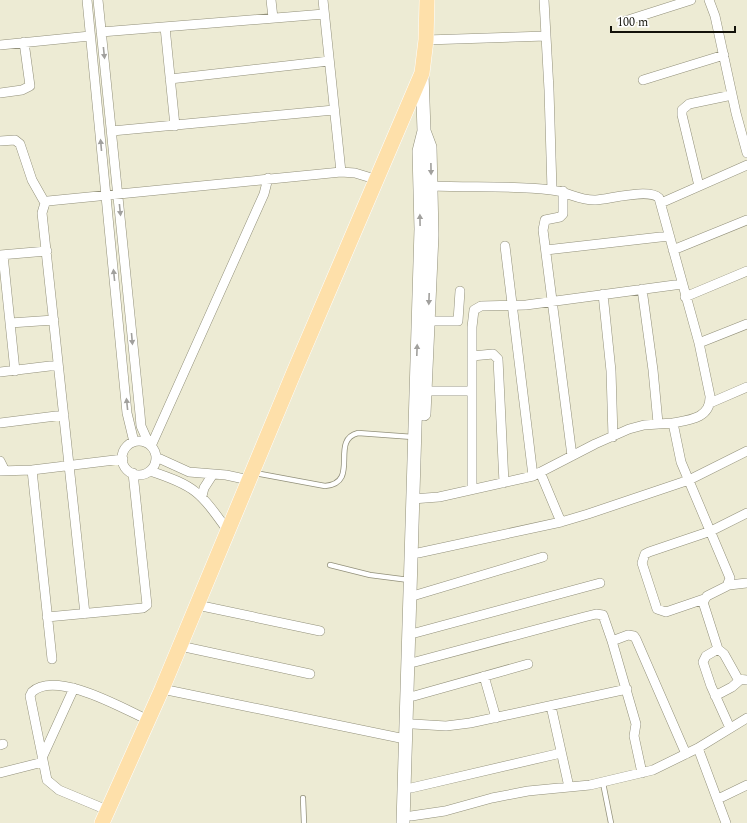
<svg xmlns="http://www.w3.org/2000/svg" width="747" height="823" font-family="Spectral,serif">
<rect width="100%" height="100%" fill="#edebd4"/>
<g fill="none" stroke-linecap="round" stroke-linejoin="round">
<defs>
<path id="lane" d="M255,473L325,486C361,483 329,440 358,433L413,437
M330,565L370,575L409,580
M603,783L611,823
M303,798L304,823"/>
<path id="street" d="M87,0L127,413L134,442
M98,0L140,414L141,426L149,444
M271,0L273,18
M323,0L341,172
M544,0L549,90L552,190
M709,0L715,16L736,113L747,153
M625,21L691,0
M165,27L175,126
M101,32L324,14
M426,40L546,36
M0,45L90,36
M170,79L329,61
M643,80L724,55
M0,93L22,90L30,86L24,42
M112,131L334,110
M0,141L15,140L20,144L32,180L45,203
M431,186C471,188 511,185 551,190C566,191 580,201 596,200C610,199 649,188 659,198L699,343L710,396C711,418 690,420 673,423
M699,186L682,115V110L689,104L732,95
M563,191V214L560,217L545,220L543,230L572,456
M661,203L747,165
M505,246L533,476
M546,250L669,236
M673,250L747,220
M0,255L47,251
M3,255L15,371
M642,289L653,370L658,423
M603,294L611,371L613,437
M685,297L747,271
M428,321H458L460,291
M10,323L54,320
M699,343L747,324
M472,356L493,354L498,359L504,483
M0,372L58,365
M425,391H472
M710,403L747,387
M0,423L64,415
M122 458a17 17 0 1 1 34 0a17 17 0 1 1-34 0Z
M151,446L264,194L268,178
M156,457L189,472L226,475L249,480
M0,461L5,471
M32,470L52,659
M0,471L32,470L123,459
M150,471C196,486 200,492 228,531
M540,472L561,522
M472,489V327L474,310L481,306L526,305L682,284
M202,496L204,488L213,474
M412,499L439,497L533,476L595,444L629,429L644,425L673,423L681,462L730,578L727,586L707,596L703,602L718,649L706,656L703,662L711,686L730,728
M418,553L561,522L588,514L689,480L747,451
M729,585L747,583
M416,595L543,557
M704,599L666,612L657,609L642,563L645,554L649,552L711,531L747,513
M197,605L320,631
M85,614L42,213L45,203L48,201L341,172L355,173L378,180
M47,617L143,608L147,605L133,473
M415,633L600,583
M612,641L628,635L634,636L636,639L686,754
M180,646L310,674
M718,649L724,654L738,679L747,680
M415,662L584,617L596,614L603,615L612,641L636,724L634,736L642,773
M484,676L496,718
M162,689L405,739
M414,696L528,664
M715,696L732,687L740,680
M551,706L569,787
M413,724L446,726L470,723L627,689
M0,745L3,744
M698,748L726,823
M42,758L74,688
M0,773L43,762
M411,788L561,753
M718,799L747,785
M107,810L59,790L47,780L30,696L32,692C56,670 122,708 148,720
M411,816L445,811L492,798L528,791L590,785L653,770L698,748L747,718"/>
<path id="secondary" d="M424,414L432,235L430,147L424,131
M403,823L421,229L419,151L424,131L422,73"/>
<path id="primary" d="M102,823L162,689L294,372L422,73L426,40L427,0"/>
</defs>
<use href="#lane" stroke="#92907a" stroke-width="6"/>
<use href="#street" stroke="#92907a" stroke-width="10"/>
<use href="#secondary" stroke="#92907a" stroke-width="14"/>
<use href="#primary" stroke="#fff" stroke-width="16"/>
<use href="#lane" stroke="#fff" stroke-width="4.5"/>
<use href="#street" stroke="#fff" stroke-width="9"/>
<use href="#secondary" stroke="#fff" stroke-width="13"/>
<use href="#primary" stroke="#fee0aa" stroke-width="15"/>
</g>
<defs><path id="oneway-solid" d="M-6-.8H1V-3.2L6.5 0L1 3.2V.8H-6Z"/></defs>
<g fill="#a1a09d">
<use href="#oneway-solid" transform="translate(104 53) rotate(84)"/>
<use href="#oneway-solid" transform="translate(101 145) rotate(-95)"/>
<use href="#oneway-solid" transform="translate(431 169) rotate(89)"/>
<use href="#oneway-solid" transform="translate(120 210) rotate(84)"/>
<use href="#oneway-solid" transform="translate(420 220) rotate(-91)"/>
<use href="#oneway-solid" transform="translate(114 275) rotate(-96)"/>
<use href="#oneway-solid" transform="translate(429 299) rotate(92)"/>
<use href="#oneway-solid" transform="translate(132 339) rotate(85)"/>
<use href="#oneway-solid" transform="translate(417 350) rotate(-88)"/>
<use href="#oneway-solid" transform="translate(127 404) rotate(-96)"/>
</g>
<path d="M611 26v6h124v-6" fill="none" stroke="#13120a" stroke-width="2"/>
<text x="617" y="26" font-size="12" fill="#13120a" stroke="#ffffff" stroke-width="3" paint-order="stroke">100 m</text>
</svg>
